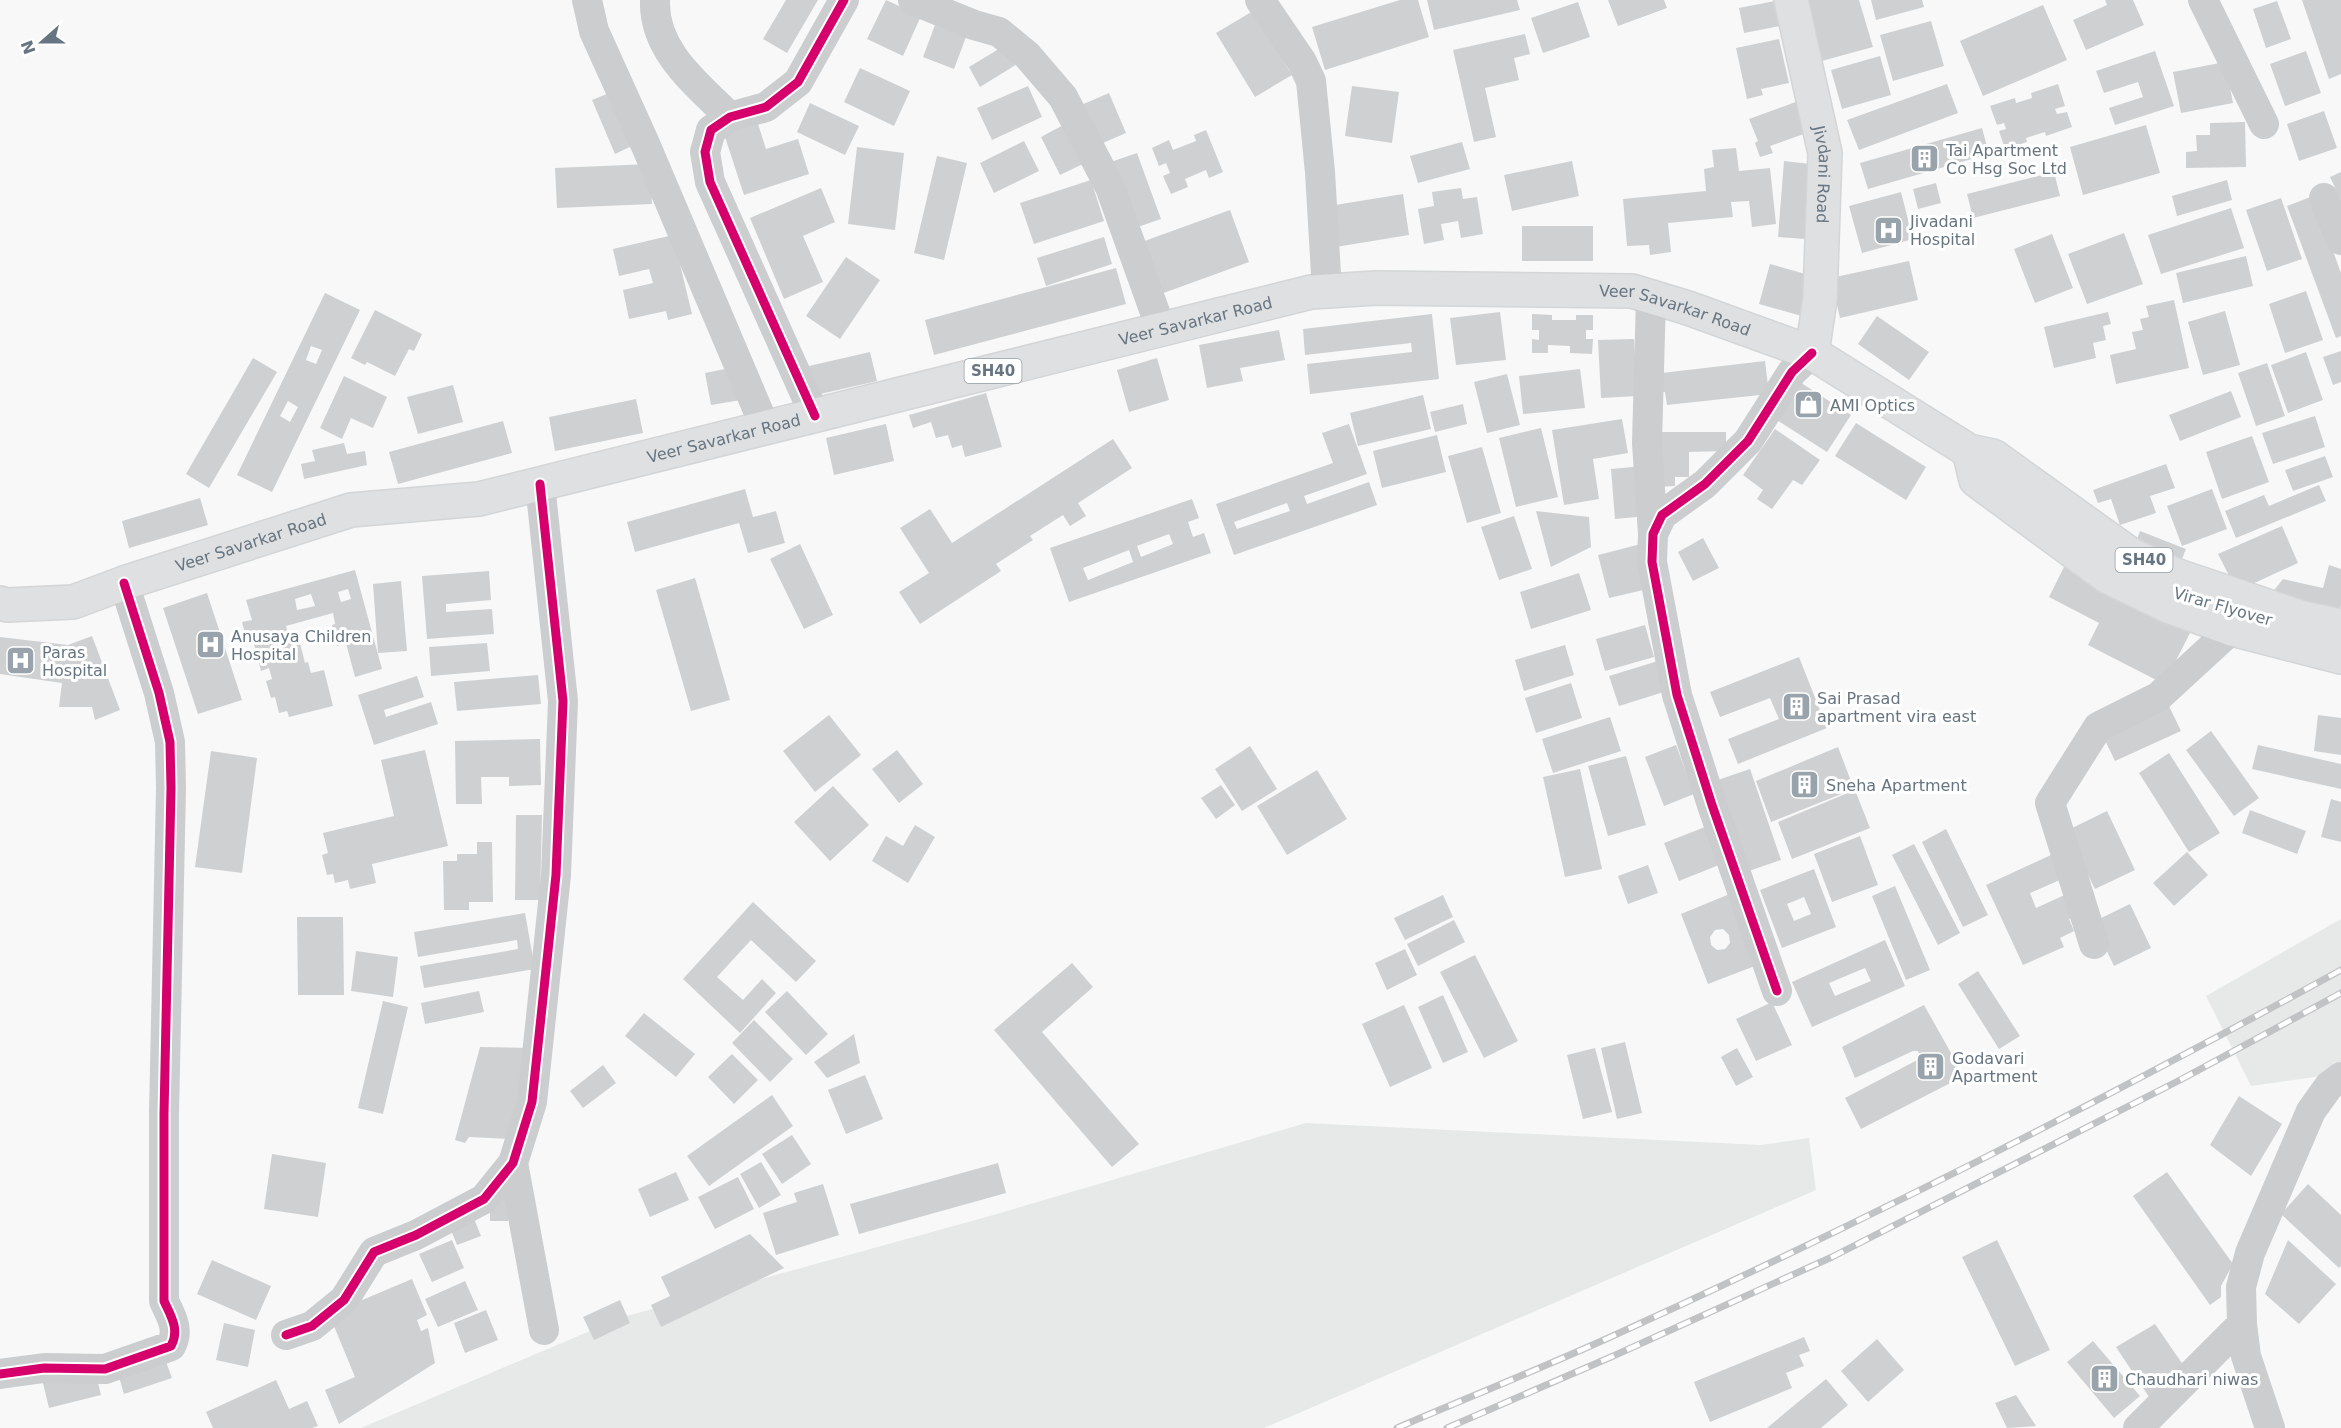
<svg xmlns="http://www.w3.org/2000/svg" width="2341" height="1428" font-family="'DejaVu Sans',sans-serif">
<rect width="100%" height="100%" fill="#f8f8f8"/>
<path fill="#e7e8e8" d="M2341,919V1066L2322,1076L2251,1086L2206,996Z
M1306,1123L1761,1145L1809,1138L1816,1190L1264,1428H361L623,1317L990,1216Z"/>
<path fill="#cfd0d1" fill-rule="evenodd" d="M786,0H818L787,53L763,39Z
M886,0L921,16L903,56L867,39Z
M1400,0H1418L1429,37L1325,70L1312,27Z
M1427,0H1517L1520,10L1434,30Z
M1608,0H1664L1667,8L1618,26Z
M1780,0L1785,25L1744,33L1739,8Z
M1800,0H1859L1873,47L1818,62Z
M1871,0H1922L1924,7L1876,20Z
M2105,0H2133L2144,25L2086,50L2073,20L2107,5Z
M2302,0H2341V74L2329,79Z
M2277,1L2291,39L2266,48L2253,9Z
M1578,2L1590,37L1543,53L1531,18Z
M2043,5L2067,60L1983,96L1960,41Z
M1253,11L1292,75L1255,97L1216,33Z
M1931,21L1944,66L1893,81L1880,35Z
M935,25L966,37L954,69L923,57Z
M1525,34L1530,54L1514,58L1519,80L1485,88L1496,137L1474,142L1453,50Z
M1779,39L1789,83L1761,89L1763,95L1747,99L1736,48Z
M1007,44L1019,63L980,87L969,67Z
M2155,51L2174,106L2115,125L2109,108L2143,97L2138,82L2104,93L2096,71Z
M2306,51L2321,93L2285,106L2270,64Z
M1880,56L1891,95L1842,109L1831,70Z
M2225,62L2233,103L2181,113L2173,72Z
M860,68L910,91L894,126L844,102Z
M1947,84L1958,113L1859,150L1847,120Z
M2058,84L2065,106L2055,109L2057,114L2067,112L2072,127L2046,136L2045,132L2026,138L2027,142L2005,149L1999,131L2006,129L2004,123L1997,125L1990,106L2015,98L2016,103L2032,98L2031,93Z
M1028,86L1042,117L992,140L977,108Z
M1352,86L1399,92L1392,143L1345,136Z
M614,91L636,144L615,154L592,100Z
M1109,93L1126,133L1096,146L1079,106Z
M1801,100L1812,131L1770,146L1773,153L1760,157L1755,143L1758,141L1749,119Z
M810,103L859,126L845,155L797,132Z
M2324,111L2337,148L2299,161L2287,124Z
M2245,122L2246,167L2186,168V152L2197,151L2196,135H2210V123Z
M1067,123L1087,162L1060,175L1041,137Z
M758,124L766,149L798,139L809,174L744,195L724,134Z
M2146,125L2160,173L2083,195L2070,147Z
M1982,128L1989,154L1868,189L1860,163Z
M1206,130L1223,172L1209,178L1206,170L1185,179L1188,187L1171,194L1163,176L1170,173L1166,163L1159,166L1152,148L1169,140L1173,150L1196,141L1194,135Z
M1024,141L1039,171L994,193L980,163Z
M1462,142L1470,169L1418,183L1410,156Z
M857,147L904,153L895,230L848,224Z
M1736,148L1739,171L1770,168L1776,224L1752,227L1749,201L1731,202L1733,217L1668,223L1671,252L1650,255L1649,245L1627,246L1623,199L1706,191L1704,169L1714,167L1712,150Z
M1137,153L1161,219L1129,230L1105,164Z
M937,156L967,163L944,260L914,253Z
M1572,161L1579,196L1512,211L1504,175Z
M1784,161L1810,164L1805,239L1778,237Z
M650,164L652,204L557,208L555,168Z
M2054,172L2060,196L1973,218L1967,194Z
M2341,172V200L2330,177Z
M1091,180L1104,221L1034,244L1020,203Z
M2227,180L2232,200L2177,216L2172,196Z
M1936,183L1941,203L1918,209L1913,189Z
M821,188L835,222L803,236L823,282L784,299L750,218Z
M1461,188L1463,199L1477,197L1483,234L1461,238L1458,221L1441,224L1444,240L1424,244L1418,209L1434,206L1432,192Z
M1901,192L1913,239L1862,253L1849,206Z
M1403,194L1409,235L1336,247L1329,206Z
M2313,196L2341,273V336L2336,338L2287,206Z
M2281,198L2302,259L2267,271L2246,210Z
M2231,208L2244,248L2161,274L2148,235Z
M1230,210L1249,262L1158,295L1139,243Z
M1522,226H1593V261H1522Z
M2124,233L2143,284L2087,304L2068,254Z
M2052,234L2073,288L2035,303L2014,249Z
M673,235L692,314L668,320L666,311L629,319L623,290L653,283L649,269L619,276L613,249Z
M1104,237L1112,264L1046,286L1037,258Z
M2246,256L2253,286L2183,303L2176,273Z
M846,257L880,280L840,339L806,316Z
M1909,261L1918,300L1840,318L1831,278Z
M1770,264L1816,277L1805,317L1759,304Z
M1116,268L1126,304L934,355L925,320Z
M2306,291L2323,340L2285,353L2269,304Z
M325,293L360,310L272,492L237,475ZM311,346L322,350L316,364L306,360ZM288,401L298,407L290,422L280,416Z
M2174,300L2189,368L2116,384L2110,355L2136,349L2132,332L2143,330L2140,319L2149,317L2146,306Z
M375,310L422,334L414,351L409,349L395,376L367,362L365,365L351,358Z
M2225,311L2240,365L2203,375L2188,322Z
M1500,312L1506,360L1456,365L1450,318Z
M2108,312L2111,324L2103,326L2106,340L2093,343L2096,358L2054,368L2044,327Z
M1432,314L1439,379L1310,394L1307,364L1412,352L1411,343L1305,355L1303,329Z
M1532,314L1552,315V320H1576V315H1593V330H1586V339H1593L1592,354L1570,353V346L1548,345V353H1532V339L1539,340V330H1532Z
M1877,316L1929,352L1909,380L1858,344Z
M1279,330L1285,360L1240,368L1243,381L1207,388L1199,345Z
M1634,339L1637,396L1601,398L1598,340Z
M2341,351V382L2333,385L2323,357Z
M870,352L877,381L816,395L809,366Z
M2306,352L2323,400L2288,413L2271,365Z
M253,358L277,372L209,488L186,474Z
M1157,358L1169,400L1129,412L1117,370Z
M1765,361L1769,394L1667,405L1665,392L1655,393L1653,374Z
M2267,363L2285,416L2256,426L2238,373Z
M735,367L741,400L711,405L705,373Z
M1580,369L1585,408L1523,414L1519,376Z
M1507,374L1520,425L1487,433L1474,382Z
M344,376L387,397L373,428L351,418L342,439L320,428Z
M1792,377L1851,415L1827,452L1769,415Z
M453,385L463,422L418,434L407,397Z
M2231,391L2241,417L2180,441L2169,415Z
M986,393L1002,447L965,457L962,445L952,448L948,435L936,438L931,422L913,428L909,415Z
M1423,395L1431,429L1358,446L1350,413Z
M636,399L643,433L555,451L549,417Z
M1463,404L1467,424L1435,432L1430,412Z
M2315,416L2325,447L2273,464L2262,433Z
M1622,419L1628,453L1593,459L1599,499L1564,505L1552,430Z
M503,421L512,453L398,484L389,452Z
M1856,423L1926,467L1906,500L1835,456Z
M886,424L894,461L834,475L826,438Z
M1349,424L1367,474L1304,496L1307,504L1369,482L1377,505L1234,555L1216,504L1333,463L1322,433ZM1287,503L1290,511L1237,529L1234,522Z
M1541,428L1558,497L1516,507L1499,438Z
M1775,429L1820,460L1802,485L1793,480L1772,509L1757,499L1763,490L1743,475Z
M1657,432H1726V451L1689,452V477H1675V486L1658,487Z
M1437,435L1446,472L1382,488L1373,451Z
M2252,436L2269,482L2222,499L2206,452Z
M1113,439L1132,468L1078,503L1086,516L1070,526L1063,515L1030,536L1033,540L996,564L1001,571L920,624L899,592L929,573L900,528L930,509L952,543Z
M344,443L347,454L365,451L367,465L304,479L301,464L315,461L312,450Z
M1482,447L1501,513L1467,523L1448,456Z
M2325,456L2333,477L2293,491L2285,470Z
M2166,464L2175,488L2150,496L2156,513L2120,525L2111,499L2098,503L2093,490Z
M1643,466L1648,516L1615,519L1611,469Z
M2319,485L2326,501L2236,538L2225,511L2264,495L2269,506Z
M745,489L753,517L776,511L785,543L748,553L739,523L635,552L627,522Z
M2212,489L2227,529L2182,546L2167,506Z
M200,498L208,525L129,548L122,521Z
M1192,499L1199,518L1188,522L1193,537L1204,533L1211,553L1069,602L1050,548ZM1169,534L1173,544L1141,557L1137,546ZM1129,550L1133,562L1088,580L1083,568Z
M1536,511L1589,517L1591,547L1551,567Z
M1514,516L1532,569L1499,580L1481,527Z
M2282,526L2298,563L2237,591L2218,554Z
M2140,531L2186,549L2179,566L2134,548Z
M1703,538L1719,568L1693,581L1678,552Z
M800,544L833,615L804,629L770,559Z
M1641,544L1652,588L1609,598L1598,555Z
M2329,565L2341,569V605L2337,619L2267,599L2283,579L2323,588Z
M2064,567L2190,633L2164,684L2088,645L2099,623L2049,597Z
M355,570L382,669L355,677L346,643L337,646L332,625L335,624L333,613L286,626L289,638L298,635L305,663L308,662L311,673L324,670L333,706L289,717L287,711L279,713L275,697L271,698L266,681L272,679L269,668L261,671L253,640L247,641L242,622L252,620L246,600ZM348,589L351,599L341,602L338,592ZM311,594L315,606L297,610L295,599Z
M489,571L491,600L446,604V612L492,609L494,634L427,639L422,576Z
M1579,573L1591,610L1531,629L1520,592Z
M695,578L730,700L691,711L656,590Z
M401,581L407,651L378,653L373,584Z
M207,593L242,700L198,714L163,608Z
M1645,625L1654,657L1605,671L1596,639Z
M92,636L120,710L95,720L92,707H59L62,683L0,674V637L68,645Z
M487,643L490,671L431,676L429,647Z
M1565,645L1574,675L1524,691L1515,660Z
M1799,657L1827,728L1738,764L1728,739L1779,719L1770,698L1720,717L1710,692Z
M1658,661L1667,691L1619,706L1609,676Z
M538,675L541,704L457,711L454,682Z
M417,676L424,697L384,710L386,717L431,702L438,724L374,745L358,695Z
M1571,683L1582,718L1536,733L1525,698Z
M2168,704L2181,731L2115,761L2102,734Z
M829,715L861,755L815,792L783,751Z
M2318,715L2341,718V755L2314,751Z
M1610,717L1621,751L1553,773L1542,739Z
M2211,731L2259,798L2234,816L2186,750Z
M540,739L541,785L509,786V777H481L482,804H456L455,741Z
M1676,745L1694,794L1664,806L1645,757Z
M2258,745L2341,764V789L2252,769Z
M1250,746L1277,789L1242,811L1215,769Z
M1838,747L1854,789L1771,822L1756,781Z
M425,750L448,846L372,864L376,883L350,889L348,880L335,883L333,874L327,875L322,855L328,853L323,833L394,816L381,760Z
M897,750L923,784L899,803L872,769Z
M211,751L257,758L242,873L195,867Z
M2169,753L2220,833L2189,852L2139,773Z
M1626,756L1646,825L1608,836L1588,766Z
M1580,769L1602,869L1565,877L1543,777Z
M1750,769L1781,860L1743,873L1712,782Z
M1317,770L1347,819L1287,855L1257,806Z
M1221,785L1235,805L1216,819L1201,798Z
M833,786L869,825L830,861L794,822Z
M1855,790L1870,828L1792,859L1778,822Z
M2331,799L2341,802V842L2321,837Z
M2250,810L2306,831L2297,854L2242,833Z
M2107,811L2135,870L2095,889L2066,831Z
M516,815H542L540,900H515Z
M915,825L935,837L908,883L872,861L886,836L903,846Z
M1705,827L1719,865L1679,881L1664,843Z
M1946,829L1988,915L1963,927L1922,842Z
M1860,836L1878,885L1832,902L1814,854Z
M477,842H492L493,902H469V910H444L443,861H457V854H477Z
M1914,844L1960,933L1938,945L1892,855Z
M2187,852L2208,875L2174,906L2153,883Z
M2051,855L2062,879L2030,893L2036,908L2069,893L2078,915L2069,919L2074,931L2060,938L2064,947L2023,965L1986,885Z
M1648,865L1658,893L1628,904L1618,876Z
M1814,869L1836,927L1782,948L1760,890ZM1804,897L1811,914L1794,921L1787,904Z
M1895,886L1930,970L1906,980L1872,896Z
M1732,893L1760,964L1708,984L1681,914ZM1723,929L1729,935L1730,943L1725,949L1717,950L1711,945L1710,937L1715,930Z
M1443,895L1453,917L1405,940L1394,918Z
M753,902L816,961L796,982L751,940L717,977L743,1000L762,979L776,993L740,1033L683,979Z
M2130,904L2151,948L2114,966L2093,922Z
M525,913L535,969L424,988L420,966L518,949L517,940L418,957L414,932Z
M297,917H343L344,995H298Z
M1454,920L1465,942L1418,966L1407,944Z
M1885,940L1905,986L1812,1027L1792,982ZM1865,968L1871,981L1835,996L1829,983Z
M1405,949L1417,975L1387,990L1375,963Z
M356,951L398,957L393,997L351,991Z
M1475,955L1518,1041L1484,1058L1440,972Z
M1072,963L1093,987L1042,1032L1139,1144L1112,1167L994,1030Z
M1978,971L2020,1036L1999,1049L1958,984Z
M479,991L484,1012L425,1024L421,1003Z
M787,991L828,1034L806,1055L765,1012Z
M1443,995L1468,1052L1443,1063L1418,1007Z
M383,1001L408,1007L383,1114L358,1108Z
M1772,1002L1792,1045L1756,1061L1736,1019Z
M1404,1005L1432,1068L1390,1087L1362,1024Z
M1924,1005L1964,1076L1861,1129L1845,1098L1921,1058L1918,1051H1913L1855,1078L1842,1047Z
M644,1013L695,1054L676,1077L625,1036Z
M754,1020L793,1059L770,1082L732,1043Z
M854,1034L860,1063L827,1078L814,1062Z
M1625,1042L1642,1113L1617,1119L1601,1048Z
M480,1047L529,1048L510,1139L469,1137L465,1143L455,1140Z
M1595,1048L1612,1112L1583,1119L1567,1055Z
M1737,1048L1753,1077L1736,1086L1721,1057Z
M732,1054L758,1080L734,1104L708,1077Z
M603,1065L616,1083L583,1108L570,1091Z
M865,1075L883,1119L846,1134L828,1090Z
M772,1095L793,1126L709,1186L687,1156Z
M2239,1096L2282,1124L2251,1176L2210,1145Z
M792,1135L811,1164L782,1184L762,1154Z
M272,1154L326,1163L318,1217L264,1209Z
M761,1162L781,1195L759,1208L740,1174Z
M998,1163L1006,1193L859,1234L850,1204Z
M676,1172L689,1200L650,1217L638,1189Z
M2167,1172L2233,1264L2221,1286V1297L2210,1305L2133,1196Z
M738,1177L754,1209L715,1229L698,1197Z
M823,1184L839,1235L776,1255L763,1213L797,1202L794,1193Z
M2308,1184L2341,1215V1266L2339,1268L2281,1214Z
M490,1196H508V1221H490Z
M471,1211L481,1236L457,1245L447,1220Z
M750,1234L784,1268L661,1327L651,1305L670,1296L661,1277Z
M452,1240L464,1268L432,1282L419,1254Z
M1997,1240L2050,1350L2015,1366L1962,1257Z
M2288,1240L2336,1284L2299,1324L2265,1294Z
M212,1260L271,1286L256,1320L197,1294Z
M412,1279L427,1315L417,1320L421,1331L428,1328L435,1363L339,1424L325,1390L355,1377L329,1314Z
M465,1281L478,1310L438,1327L425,1299Z
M620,1300L630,1323L594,1340L583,1317Z
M486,1310L498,1340L465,1353L454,1323Z
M224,1323L255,1330L248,1367L216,1360Z
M2155,1324L2188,1372L2149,1397L2116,1347Z
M1804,1337L1810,1351L1799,1355L1804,1366L1786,1373L1792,1388L1710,1422L1694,1382Z
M1877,1339L1904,1370L1868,1402L1841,1371Z
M2093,1341L2140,1396L2114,1418L2067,1362Z
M162,1351L172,1378L124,1394L116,1367Z
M94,1366L101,1395L49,1408L42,1379Z
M1826,1379L1848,1405L1821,1428H1767Z
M276,1380L289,1409L307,1401L318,1426L312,1428H213L206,1412Z
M2016,1395L2036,1426L2007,1428L1995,1403Z"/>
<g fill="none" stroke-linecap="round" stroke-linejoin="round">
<defs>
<g id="major">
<path id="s1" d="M1791,0L1825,153L1820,299L1812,353"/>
<path d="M1969,451L1976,480L2108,577L2168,606L2232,629L2341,657"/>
<path id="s2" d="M0,603L7,605L73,602L124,583L351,510L479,499L1311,292L1376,288L1632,291L1688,308L1812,353L1969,451L1993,456L2131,555L2178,576L2303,618L2341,626"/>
</g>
</defs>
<use href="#major" stroke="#d4d5d6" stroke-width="36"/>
<path stroke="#cbcdce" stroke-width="30" d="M587,0L594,31L646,146L765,427
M655,0C653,51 697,84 730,117
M913,0L974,25L999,32L1027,55L1063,97L1110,187L1161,329
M1260,0L1302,62L1311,81L1320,172L1327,291
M2203,0L2264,124
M2324,198L2341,240
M1651,297L1647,443L1653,534
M815,416L710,182L705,152L711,130L730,117L766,107L798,82L844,0
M2094,944L2050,803L2098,727L2158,697L2232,629
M1777,991L1712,805L1677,695L1652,562L1653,534L1662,515L1705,484L1748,441L1792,372L1812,353
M513,1163L544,1330
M286,1335L312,1326L344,1300L374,1252L416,1235L484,1199L513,1163L532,1102L556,875L563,701L540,484
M0,1374L44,1368L105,1369L171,1346C180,1330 171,1316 164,1301V1114L171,788L170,742L159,693L124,583
M2138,1428L2242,1324
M2270,1428L2246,1356L2242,1324L2241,1287L2250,1253L2311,1111L2329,1086L2341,1077"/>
<use href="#major" stroke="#dfe0e1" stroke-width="33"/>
<defs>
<path id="rail" d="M1397,1428C1467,1398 1537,1370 1606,1339C1856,1226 2100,1102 2341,970
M1447,1428L1611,1357L1832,1257L2182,1079L2341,993"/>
</defs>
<use href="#rail" stroke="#c1c2c4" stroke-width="7"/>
<use href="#rail" stroke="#fff" stroke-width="4.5" stroke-dasharray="14" stroke-linecap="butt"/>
<defs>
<path id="cycleway" d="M815,416L710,182L705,152L711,130L730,117L766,107L798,82L844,0
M1777,991L1712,805L1677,695L1652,562L1653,534L1662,515L1705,484L1748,441L1792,372L1812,353
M286,1335L312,1326L344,1300L374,1252L416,1235L484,1199L513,1163L532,1102L556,875L563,701L540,484
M0,1374L44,1368L105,1369L171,1346C180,1330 171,1316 164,1301V1114L171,788L170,742L159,693L124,583"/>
</defs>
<use href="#cycleway" stroke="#fff" stroke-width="13"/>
<use href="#cycleway" stroke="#d6006c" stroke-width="9"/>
</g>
<defs>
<symbol id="building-square" viewBox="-11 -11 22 22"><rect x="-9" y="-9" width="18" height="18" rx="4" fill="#99a3ab" stroke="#fff"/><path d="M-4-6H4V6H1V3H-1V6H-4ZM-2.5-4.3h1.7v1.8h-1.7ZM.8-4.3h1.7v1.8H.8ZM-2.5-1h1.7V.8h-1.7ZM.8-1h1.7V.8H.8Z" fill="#fff"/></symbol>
<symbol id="hospital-square" viewBox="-11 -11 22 22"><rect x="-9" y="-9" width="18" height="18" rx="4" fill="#99a3ab" stroke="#fff"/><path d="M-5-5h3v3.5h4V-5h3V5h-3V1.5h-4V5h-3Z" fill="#fff"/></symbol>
<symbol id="shop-square" viewBox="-11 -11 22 22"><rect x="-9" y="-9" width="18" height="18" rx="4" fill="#99a3ab" stroke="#fff"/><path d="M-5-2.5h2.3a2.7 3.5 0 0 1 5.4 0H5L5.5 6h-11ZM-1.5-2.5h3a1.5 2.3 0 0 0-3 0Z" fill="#fff"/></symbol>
</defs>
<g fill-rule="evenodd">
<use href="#building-square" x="1908" y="142" width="33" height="33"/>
<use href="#hospital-square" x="1872" y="214" width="33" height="33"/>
<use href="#shop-square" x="1792" y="388" width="33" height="33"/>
<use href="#hospital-square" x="194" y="628" width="33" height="33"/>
<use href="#hospital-square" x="4" y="644" width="33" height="33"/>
<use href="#building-square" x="1780" y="690" width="33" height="33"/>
<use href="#building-square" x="1788" y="768" width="33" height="33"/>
<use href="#building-square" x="1914" y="1050" width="33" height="33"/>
<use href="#building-square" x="2088" y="1362" width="33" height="33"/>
</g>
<g text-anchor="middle" stroke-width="6" stroke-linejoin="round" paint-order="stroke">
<g fill="#fff" stroke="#949ea7" stroke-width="1.5">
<rect x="964.5" y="359" width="57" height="24" rx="4.5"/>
<rect x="2115.5" y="548" width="57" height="24" rx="4.5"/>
</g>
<g font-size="15" font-weight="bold" fill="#667581">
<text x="993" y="376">SH40</text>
<text x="2144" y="565">SH40</text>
</g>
<g font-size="16" fill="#667581" stroke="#fff" text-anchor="start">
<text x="1946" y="156">Tai Apartment<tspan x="1946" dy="18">Co Hsg Soc Ltd</tspan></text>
<text x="1910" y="227">Jivadani<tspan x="1910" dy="18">Hospital</tspan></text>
<text x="1830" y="411">AMI Optics</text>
<text x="231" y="642">Anusaya Children<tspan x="231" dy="18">Hospital</tspan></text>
<text x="42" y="658">Paras<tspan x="42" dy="18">Hospital</tspan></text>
<text x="1817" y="704">Sai Prasad<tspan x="1817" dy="18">apartment vira east</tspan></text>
<text x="1826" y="791">Sneha Apartment</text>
<text x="1952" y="1064">Godavari<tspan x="1952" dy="18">Apartment</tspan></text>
<text x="2125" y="1385">Chaudhari niwas</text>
</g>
<g font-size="16" fill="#667581" stroke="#fff">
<text dy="6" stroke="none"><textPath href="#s1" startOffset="178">Jivdani Road</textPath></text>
<text dy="6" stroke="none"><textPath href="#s2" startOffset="1719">Veer Savarkar Road</textPath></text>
<text dy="6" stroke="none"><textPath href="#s2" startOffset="1233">Veer Savarkar Road</textPath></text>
<text dy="6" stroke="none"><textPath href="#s2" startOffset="747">Veer Savarkar Road</textPath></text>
<text dy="6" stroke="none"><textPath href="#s2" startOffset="261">Veer Savarkar Road</textPath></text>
<text transform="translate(2223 606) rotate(16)" y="6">Virar Flyover</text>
</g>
</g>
<g transform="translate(42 42) rotate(249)" stroke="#ffffff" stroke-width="4.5" paint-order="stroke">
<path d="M0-4.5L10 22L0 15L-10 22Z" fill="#667581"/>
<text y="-9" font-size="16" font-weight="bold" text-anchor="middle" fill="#667581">N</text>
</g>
</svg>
